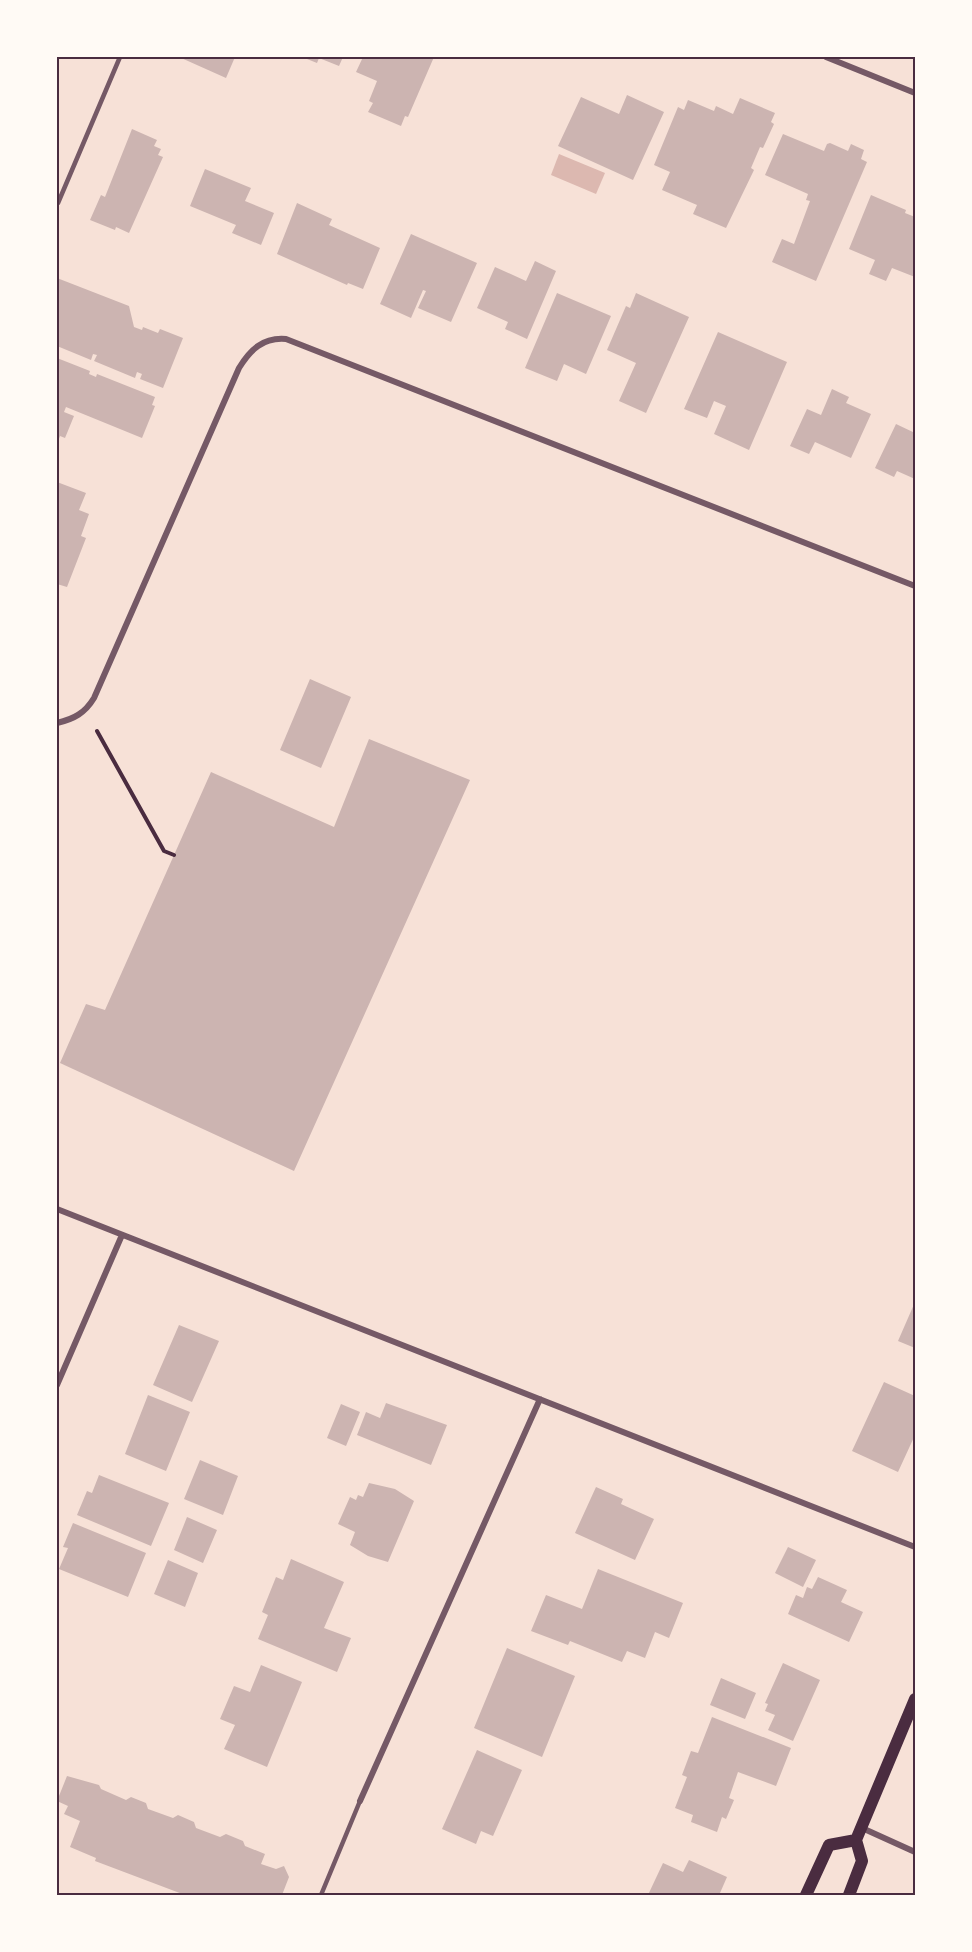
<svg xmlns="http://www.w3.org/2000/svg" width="972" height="1952" font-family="Karla,sans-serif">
<rect width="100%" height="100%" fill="#f7e1d7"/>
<path fill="#dcb8b0" d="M559,154L605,173L596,194L551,175Z"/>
<path fill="#ccb4b1" d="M179,57H235L226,78Z
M302,57H343L339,66L319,58L317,63Z
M363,57H434L408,117L405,116L401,126L368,112L373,103L369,101L377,81L356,72Z
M627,95L664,112L633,180L558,146L581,97L619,114Z
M740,98L775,113L771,122L774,124L763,148L760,147L751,168L754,170L726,228L693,214L697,205L662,190L670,172L654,165L678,107L684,110L688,100L714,111L716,106L733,114Z
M132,129L157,140L154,146L161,149L158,155L163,157L129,233L116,227L115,230L90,220L101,195L105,197Z
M783,134L824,151L827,144L830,143L848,151L851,144L864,150L861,159L867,162L816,281L772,262L782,239L794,244L810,201L806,200L808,194L765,175Z
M205,169L251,188L245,201L274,213L261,245L232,233L236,225L190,206Z
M871,195L906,210L905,213L915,217V277L892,268L886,281L869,274L875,260L849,249Z
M297,203L332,219L329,225L380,248L363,289L348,283L347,285L277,254Z
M411,234L477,263L451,322L418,308L426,291L423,290L411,318L380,304Z
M535,261L556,271L527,339L505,329L508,322L477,308L495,267L526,281Z
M57,278L129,306L134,327L142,330L143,327L158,333L160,329L183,338L163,388L140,379L142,374L137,372L135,378L94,361L97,355L93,354L91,360L57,346Z
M557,293L611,316L586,374L564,364L557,381L525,368Z
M636,293L689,317L646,413L619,401L636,363L607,350L626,306L630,308Z
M718,332L787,362L749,450L714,434L726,406L714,401L707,418L684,409Z
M57,358L90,371L89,374L96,377L97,374L155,397L152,405L155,406L142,438L66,407L64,412L74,416L65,438L60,436L57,444Z
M832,389L849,397L846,403L871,414L851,458L815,442L809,454L790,446L807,409L821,415Z
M896,424L915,433V479L897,471L894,477L875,468Z
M57,482L86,493L79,510L89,514L81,536L86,538L67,587L57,584Z
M310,679L351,697L321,768L280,750Z
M369,739L470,780L294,1171L60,1063L86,1004L105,1010L211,772L334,827Z
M915,1302V1348L898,1341Z
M179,1325L219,1341L192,1402L153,1385Z
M884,1382L915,1396V1435L898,1472L852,1451Z
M148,1395L190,1412L166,1471L125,1454Z
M386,1403L447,1425L431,1465L357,1435L366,1412L380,1418Z
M341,1404L360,1412L346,1446L327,1438Z
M200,1460L238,1476L223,1515L184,1499Z
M99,1475L169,1503L151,1546L77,1515L87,1491L92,1493Z
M369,1483L395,1489L414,1501L388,1562L368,1556L350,1545L355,1532L338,1524L350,1497L356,1500L358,1495L363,1497Z
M596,1487L623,1499L621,1504L654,1519L635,1560L575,1533Z
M187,1517L217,1530L203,1563L174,1550Z
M73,1523L146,1553L128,1597L59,1569L68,1548L63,1547Z
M788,1547L816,1560L803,1587L775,1573Z
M291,1559L344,1582L324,1628L351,1638L337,1672L258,1639L268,1615L262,1612L276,1577L283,1580Z
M168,1560L198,1573L185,1607L154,1594Z
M598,1569L683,1603L669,1638L655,1632L645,1658L627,1651L622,1662L570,1641L568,1645L531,1631L546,1595L582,1609Z
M818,1577L847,1590L841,1602L863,1612L849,1642L788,1614L796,1595L803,1598L807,1587L812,1589Z
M507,1648L575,1676L542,1757L474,1728Z
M783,1663L820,1680L793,1741L768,1730L775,1715L765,1711L768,1704L765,1703Z
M261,1665L302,1682L267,1767L224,1749L235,1725L220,1719L234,1686L250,1692Z
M721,1678L756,1693L745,1719L710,1705Z
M712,1717L791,1748L776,1786L738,1772L729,1798L734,1800L726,1819L722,1817L717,1832L691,1822L693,1815L675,1808L687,1777L682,1775L691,1751L698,1753Z
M477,1750L522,1770L493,1836L481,1831L476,1844L442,1829Z
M67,1776L99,1785L101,1789L126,1800L131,1797L146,1803L148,1809L173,1818L178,1815L194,1822L196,1828L220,1837L226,1834L243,1841L245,1846L265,1854L261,1864L276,1869L284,1866L289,1877L282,1895H185L95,1861L96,1858L70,1847L80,1821L64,1814L68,1806L57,1801Z
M689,1860L727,1877L720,1893L724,1895H648L663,1863L683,1872Z"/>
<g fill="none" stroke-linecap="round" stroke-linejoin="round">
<path stroke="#4a2c40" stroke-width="4" d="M97,731L164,851L174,855"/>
<path stroke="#755966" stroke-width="4.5" d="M58,203L120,57
M321,1895L360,1801"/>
<path stroke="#755966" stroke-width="6" d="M826,57L915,93
M57,723C74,719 85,713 94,698L239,368C250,350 263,337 286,339L915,586
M57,1209L915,1547
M57,1385L122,1235
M360,1801L540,1399
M862,1828L915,1852"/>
<path stroke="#4a2c40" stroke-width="12" d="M806,1895L829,1845L856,1840
M849,1895L862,1861L856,1840L915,1699"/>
</g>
<rect width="972" height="1952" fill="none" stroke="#fffaf5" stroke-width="117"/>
<rect x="58" y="58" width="856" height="1836" fill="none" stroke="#4a2c40" stroke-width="2"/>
</svg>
